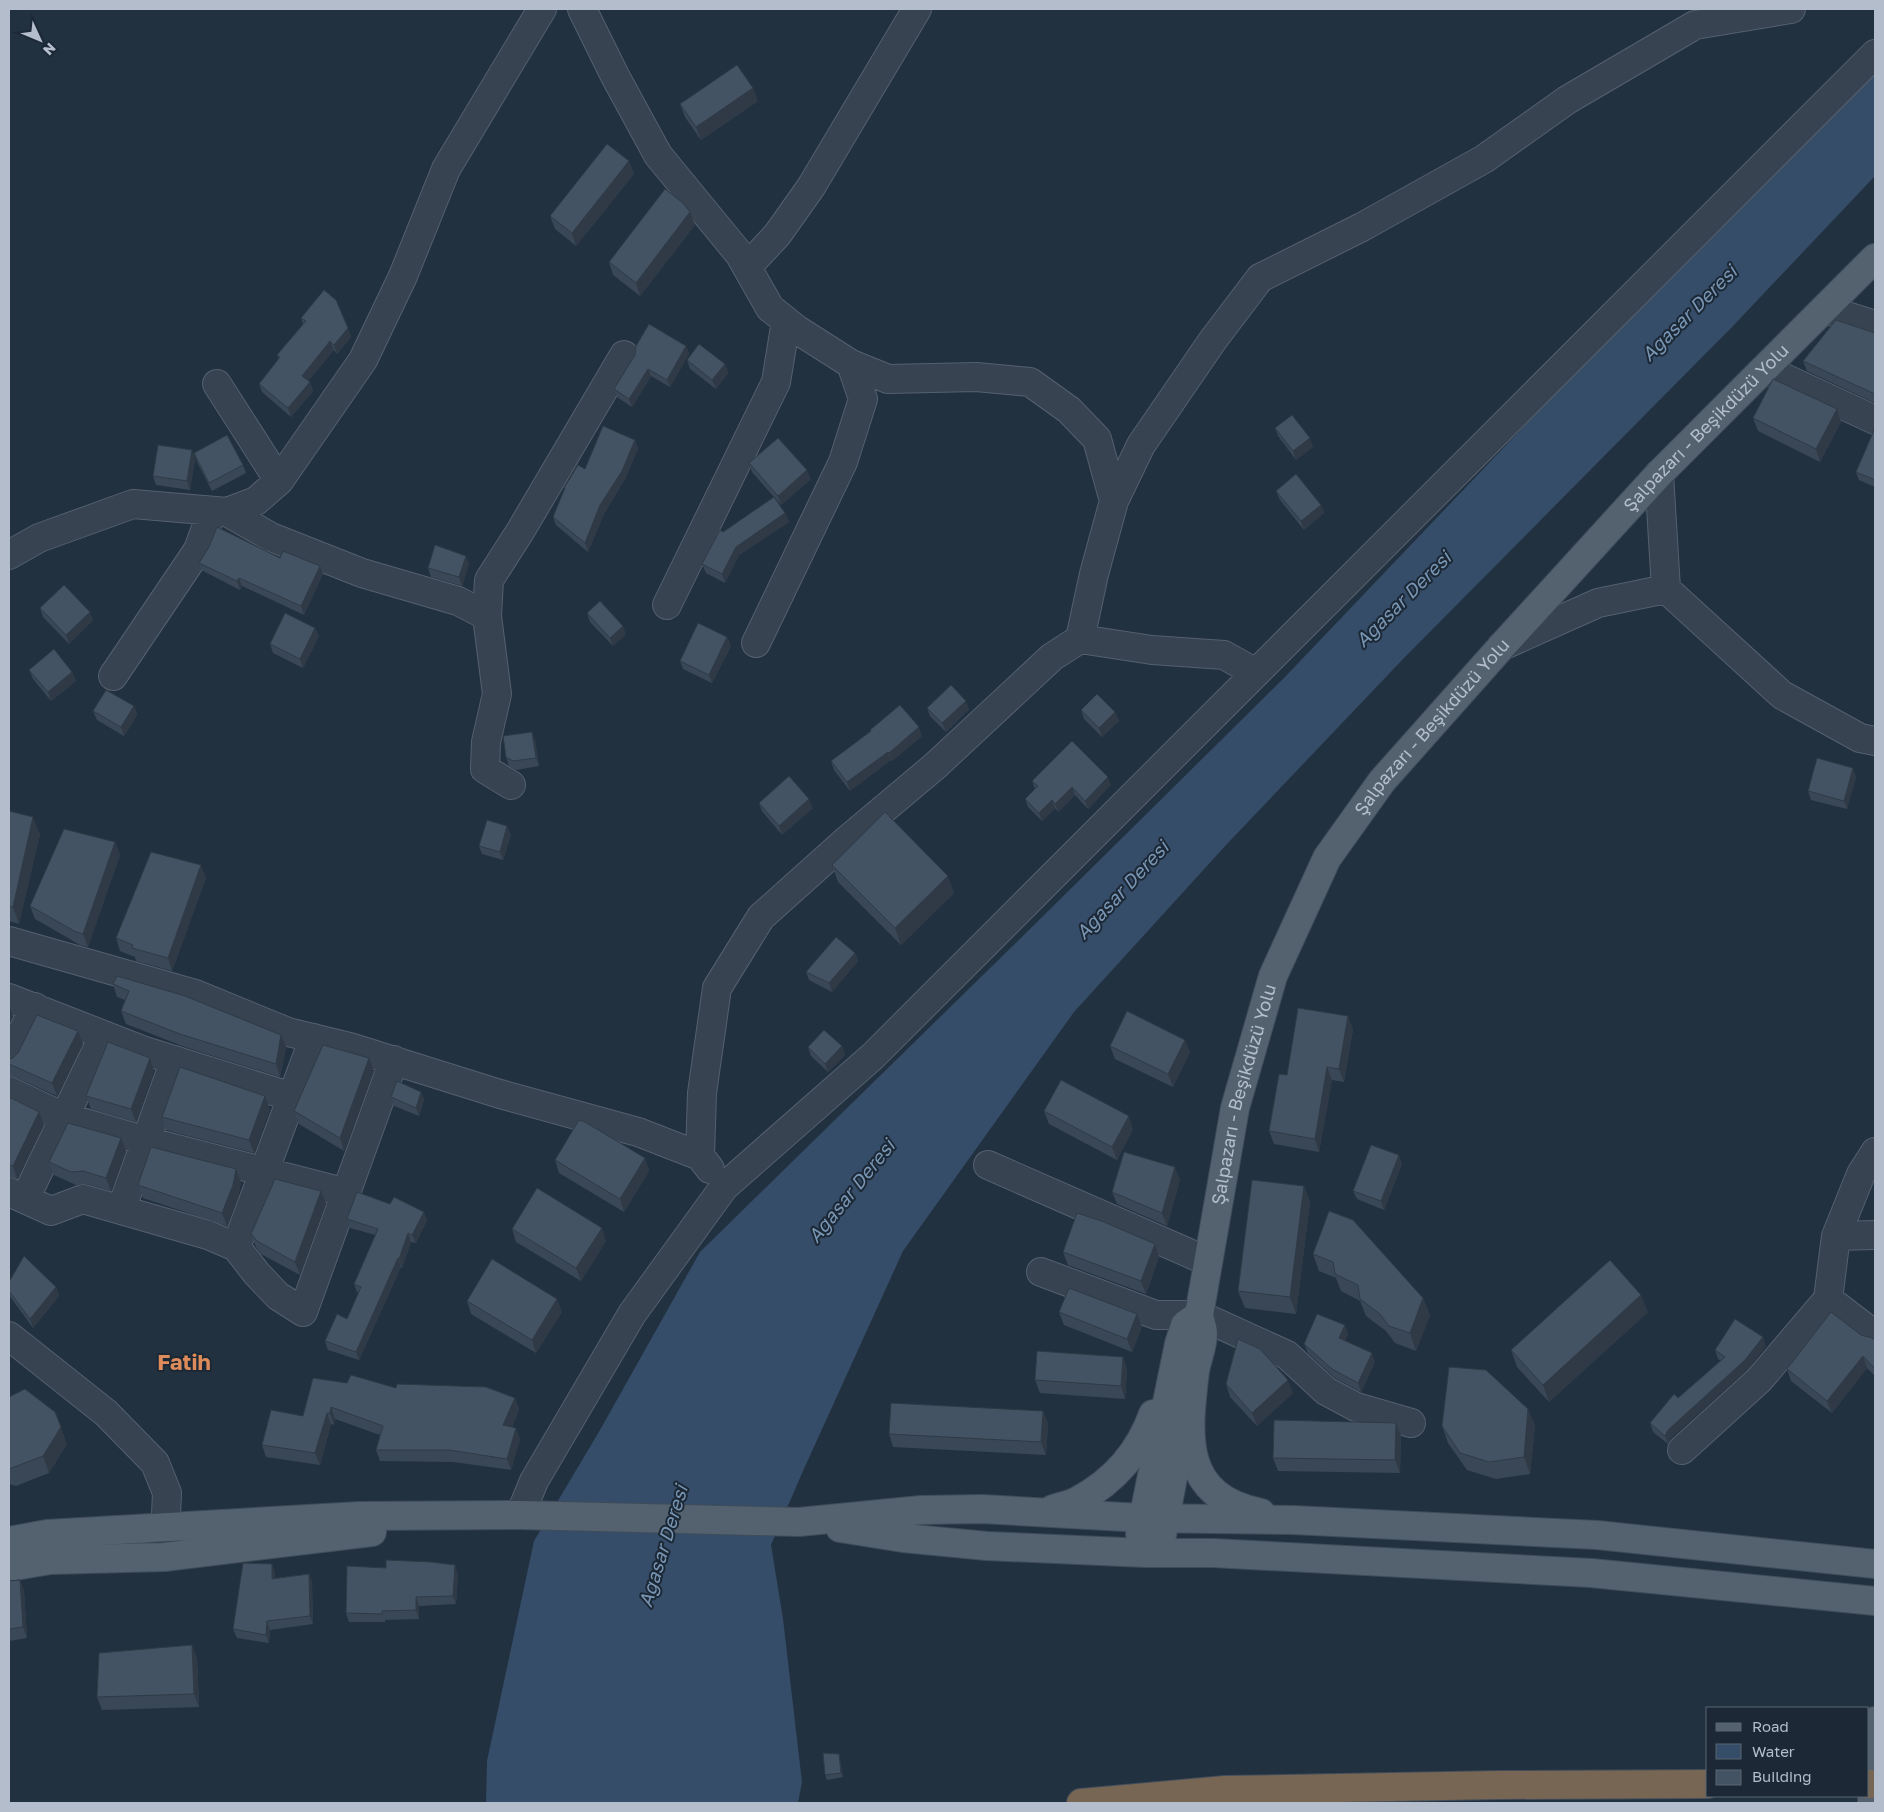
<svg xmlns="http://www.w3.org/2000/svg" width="1884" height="1812" font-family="'Golos Text',sans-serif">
<rect width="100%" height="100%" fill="#223140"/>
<path fill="#354d68" d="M1875,72V176L1733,326L1404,658L1227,844L1074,1012L903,1251L803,1471L771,1545L783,1619L802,1782L798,1803H486L487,1761L534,1541L600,1430L700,1252L1031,928L1284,678L1570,378Z"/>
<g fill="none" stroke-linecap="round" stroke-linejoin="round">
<defs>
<path id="minor" d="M582,9L615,76L658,155L740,255L770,308L796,329L851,364L888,379L976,377L1030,382L1069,410L1097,439L1114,501L1094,574L1080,639
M747,267L777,235L811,187L917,9
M1825,309L1875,325
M1765,369L1875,420
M217,384L279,481
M1659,474L1666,589L1782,695L1860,738L1875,741
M1114,501L1141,445L1213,340L1260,278L1362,227L1484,159L1567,100L1695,25L1791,9
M227,512L271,537L362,573L458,601L487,616L497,694L486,742L485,769L511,785
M9,555L39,538L133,504L227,512L256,501L279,481L363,360L403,276L446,169L542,9
M667,605L776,382L786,321
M487,616L489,580L521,530L624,355
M756,643L843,462L863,399L851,364
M1502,646L1598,603L1666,589
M113,676L198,550L212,511
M9,941L195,994L288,1032L350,1047L500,1094L638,1132L700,1156L710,1169
M9,998L142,1050L292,1097
M9,1058L35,1007
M9,1091L64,1117L146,1141L347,1193
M700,1156L702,1093L717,988L761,917L847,840L935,766L1052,657L1080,639L1152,650L1224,655L1256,673
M988,1165L1207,1261
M9,1192L51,1211L83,1199L208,1235L236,1247L257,1274L278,1296L303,1312L394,1060
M25,1199L104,1035
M121,1210L175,1060
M1836,1236L1875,1235
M236,1247L314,1038
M1041,1272L1156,1315H1199L1287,1355L1326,1391L1356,1407L1411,1423
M1828,1299L1875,1335
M9,1336L106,1413L155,1463L167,1493L164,1557
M1682,1450L1759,1380L1828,1299L1836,1236L1861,1174L1875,1152
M520,1515L534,1481L632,1314L724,1187L873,1056L1875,54"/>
<g id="major">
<path d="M1053,1509C1061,1506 1071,1505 1079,1500C1114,1481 1140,1451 1153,1414"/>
<path id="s1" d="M1261,1513C1180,1496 1187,1437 1195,1371C1197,1359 1203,1346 1203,1333C1203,1328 1200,1321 1199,1315L1235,1108L1273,976L1327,858L1382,781L1502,646L1659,474L1875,258"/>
<path d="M840,1528L903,1538L987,1546L1146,1553H1213L1591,1573L1875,1601"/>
<path d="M1140,1534L1179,1344L1185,1325L1199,1315"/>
<path d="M1162,1535L1183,1425"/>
<path d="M9,1541L47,1534L360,1516L520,1515L799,1522L921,1510L982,1509L1142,1518L1293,1520L1597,1535L1875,1564"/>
<path d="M9,1567L50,1560L164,1557L372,1532"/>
<path d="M1872,1803L1875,1721"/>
</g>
<path id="highway" d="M1868,1784H1875
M1081,1803L1225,1790L1500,1785L1708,1784"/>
</defs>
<use href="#minor" stroke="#55606e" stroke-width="30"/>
<use href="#major" stroke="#404c59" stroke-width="30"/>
<use href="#highway" stroke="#424d5b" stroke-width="30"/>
<use href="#minor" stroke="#374350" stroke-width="28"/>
<use href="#major" stroke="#546270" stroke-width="28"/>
<use href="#highway" stroke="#766653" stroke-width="28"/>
</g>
<path fill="#3a4756" d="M758,101L701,140L685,117L680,104Z
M629,161L634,174L576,246L555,229L550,216Z
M695,225L640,296L613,275L609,262Z
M301,318L351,337L337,354L334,350L308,381L310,382L313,391L291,417L262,392L259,384L279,359L277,355L303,324Z
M1875,333V403L1807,371L1803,361Z
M686,346L689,354L670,387L651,376L632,407L617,397L614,389Z
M687,360L725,364L728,373L716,389L690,369Z
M1837,409L1841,422L1820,462L1758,431L1753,418Z
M1275,428L1313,447L1296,460L1278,436Z
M1875,428V487L1859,480L1856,472Z
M635,440L638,449L625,479L604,514L588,552L556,525L553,517L564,490V488L585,469Z
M192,450L195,459L190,490L156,485L153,476Z
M194,453L243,465L246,473L212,491L197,462Z
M749,463L811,479L781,505L752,472Z
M1276,491L1321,505L1324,513L1304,530L1280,500Z
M785,513L789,522L739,555L725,583L706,573L702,564Z
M280,558L323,574L304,615L242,586L240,590L203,571L199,563Z
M469,564L462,586L431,577L428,568Z
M40,608L93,620L69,644L43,617Z
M587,613L626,634L613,646L590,622Z
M315,628L319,636L303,668L273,653L270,644Z
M727,637L731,646L712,683L683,669L680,661Z
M29,670L72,672L76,681L51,701L33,679Z
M134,706L137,715L124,736L97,720L93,711Z
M927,708L969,709L946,732L930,716Z
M1081,710L1115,712L1119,721L1102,737L1084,719Z
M922,736L892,761L891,760L850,791L834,770L831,761Z
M535,740L539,766L516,770L509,766L506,757Z
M1856,777L1847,809L1811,800L1808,791Z
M1032,781L1111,785L1088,809L1075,795L1058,812L1055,808L1042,821L1028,807L1025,799L1035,789Z
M759,803L813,808L782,835L762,811Z
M9,811L40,834L19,924L9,921Z
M511,835L503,860L482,854L479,846Z
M115,842L120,855L88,947L80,945L35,919L30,906Z
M832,865L954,893L901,945L838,882Z
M206,878L172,971L136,961L135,957L120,951L116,938Z
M855,953L858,961L832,992L809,980L806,972Z
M113,984L281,1035L286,1047L280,1077L185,1047L126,1024L121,1011L125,1000L117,997Z
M1353,1029L1344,1082L1332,1080L1319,1152L1274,1144L1269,1131L1287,1075Z
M78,1031L83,1044L57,1096L15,1077L9,1076V1059Z
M842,1046L845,1055L828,1072L811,1056L808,1047Z
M1110,1046L1190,1052L1173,1087L1115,1059Z
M154,1071L136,1122L91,1109L86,1096Z
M374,1071L344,1151L299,1124L294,1111Z
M421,1092L424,1100L419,1116L394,1106L391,1097Z
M9,1097L39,1112L44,1125L17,1179L9,1177Z
M270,1109L254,1153L166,1130L162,1117Z
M1044,1111L1133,1129L1117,1160L1049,1124Z
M121,1138L126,1151L111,1191L87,1184L76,1185L54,1175L49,1162Z
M645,1158L649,1171L624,1212L559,1173L555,1160Z
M1402,1164L1384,1210L1357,1199L1353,1191Z
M1180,1180L1167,1226L1117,1204L1112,1192Z
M241,1182L238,1198L227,1226L143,1198L138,1185Z
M1304,1186L1310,1203L1296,1314L1245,1308L1238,1291Z
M321,1191L326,1204L300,1275L261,1254L256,1247L251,1234Z
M1329,1211L1423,1298L1430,1315L1416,1351L1395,1343L1386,1331L1366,1316L1360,1301L1341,1291L1336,1278L1319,1271L1313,1254Z
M347,1219L427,1220L416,1243L411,1242L402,1268L401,1267L359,1360L328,1350L325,1341L347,1319L359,1293L357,1292L354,1284L375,1235L350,1228Z
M512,1229L606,1241L581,1281L516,1242Z
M1155,1244L1159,1257L1146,1294L1068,1265L1063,1252Z
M9,1282L56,1287L59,1296L33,1328L9,1295Z
M467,1301L562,1312L536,1353L471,1314Z
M1059,1312L1142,1327L1132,1352L1064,1325Z
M1648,1312L1549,1402L1517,1367L1511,1350Z
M1345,1325L1348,1334L1345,1340L1375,1362L1361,1392L1335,1378L1308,1353L1304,1344Z
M1861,1335L1875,1340V1376L1867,1368L1832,1413L1791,1381L1787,1369Z
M1766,1346L1748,1369L1671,1438L1668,1444L1653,1432L1650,1423L1721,1361L1718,1359L1715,1350Z
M1123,1357L1127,1370L1125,1399L1040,1393L1035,1380Z
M347,1383L515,1398L519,1410L512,1427L520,1439L511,1470L453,1462L380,1461L376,1450L380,1435L335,1419L334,1425L331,1424L320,1465L266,1457L262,1445L303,1416Z
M1226,1384L1293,1393L1257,1426L1230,1397Z
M9,1397L67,1444L49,1473L16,1486L9,1484Z
M1528,1409L1535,1426L1530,1474L1496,1479L1467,1470L1448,1443L1442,1426Z
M1043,1411L1048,1424L1046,1455L893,1447L889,1434Z
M1396,1423L1401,1436L1400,1473L1278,1471L1273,1458Z
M272,1564L275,1573V1578L309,1574L312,1583L313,1624L270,1630L269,1643L237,1638L233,1629Z
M386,1568L458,1574L456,1604L419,1606V1619L385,1620V1622H349L346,1613Z
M20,1580L24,1591L27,1638L9,1641V1581Z
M197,1658L199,1707L102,1710L97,1697Z
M839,1754L840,1759L843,1777L827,1780L825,1775Z"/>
<path fill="#2f3a46" d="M753,88L758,101L701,140L696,127Z
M629,161L634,174L576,246L572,233Z
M690,212L695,225L640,296L636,283Z
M348,328L351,337L337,354L334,345Z
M330,341L334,350L305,384L302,376Z
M686,346L689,354L670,387L667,380Z
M725,364L728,373L716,389L712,380Z
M648,369L651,376L632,407L629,399Z
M310,382L313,391L291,417L288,408Z
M1837,409L1841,422L1820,462L1816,449Z
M1310,438L1313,447L1296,460L1293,451Z
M635,440L638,449L625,479L604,514L588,552L585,543L600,505Z
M192,450L195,459L190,490L187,481Z
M807,470L811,479L781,505L778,496Z
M1321,505L1324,513L1304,530L1301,521Z
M785,513L789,522L739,555L725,583L722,574L736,547Z
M466,556L469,564L462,586L459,577Z
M320,566L323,574L304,615L301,606Z
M239,578L242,586L240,590L237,581Z
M90,612L93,620L69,644L66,635Z
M623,626L626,634L613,646L610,638Z
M315,628L319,636L303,668L300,659Z
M727,637L731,646L712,683L709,675Z
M72,672L76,681L51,701L48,692Z
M966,701L969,709L946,732L942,723Z
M134,706L137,715L124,736L121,727Z
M1115,712L1119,721L1102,737L1099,728Z
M919,727L922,736L892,761L889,753Z
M532,732L535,740L539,766L536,758Z
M888,752L891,760L850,791L847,782Z
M1853,768L1856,777L1847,809L1844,801Z
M1108,777L1111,785L1088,809L1085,801Z
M1072,787L1075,795L1058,812L1055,804Z
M809,799L813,808L782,835L779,826Z
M1052,800L1055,808L1042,821L1039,813Z
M33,817L40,834L19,924L13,907Z
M507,826L511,835L503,860L500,852Z
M115,842L120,855L88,947L83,934Z
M201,865L206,878L172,971L168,958Z
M948,876L954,893L901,945L895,928Z
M855,953L858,961L832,992L829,983Z
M9,1005L13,1016L9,1024Z
M1348,1016L1353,1029L1344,1082L1339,1069Z
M78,1031L83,1044L57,1096L52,1083Z
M281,1035L286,1047L280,1077L276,1064Z
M1185,1040L1190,1052L1173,1087L1168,1074Z
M842,1046L845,1055L828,1072L825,1064Z
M150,1058L154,1071L136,1122L131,1109Z
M369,1058L374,1071L344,1151L340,1138Z
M1327,1067L1332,1080L1319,1152L1315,1139Z
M421,1092L424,1100L419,1116L416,1108Z
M265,1096L270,1109L254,1153L249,1140Z
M39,1112L44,1125L17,1179L13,1166Z
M1129,1116L1133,1129L1117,1160L1112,1147Z
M121,1138L126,1151L111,1191L106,1178Z
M1399,1155L1402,1164L1384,1210L1381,1201Z
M645,1158L649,1171L624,1212L620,1199Z
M1175,1167L1180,1180L1167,1226L1162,1213Z
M236,1169L241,1182L238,1198L227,1226L222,1213Z
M1304,1186L1310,1203L1296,1314L1290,1297Z
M321,1191L326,1204L300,1275L295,1262Z
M424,1212L427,1220L416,1243L412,1235Z
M602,1228L606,1241L581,1281L576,1268Z
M408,1233L411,1242L402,1268L399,1259Z
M1155,1244L1159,1257L1146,1294L1141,1281Z
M398,1258L401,1267L359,1360L356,1352Z
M56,1287L59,1296L33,1328L30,1319Z
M1641,1295L1648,1312L1549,1402L1543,1385Z
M1423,1298L1430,1315L1416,1351L1410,1333Z
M557,1299L562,1312L536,1353L532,1340Z
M1137,1314L1142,1327L1132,1352L1127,1339Z
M1345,1325L1348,1334L1343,1347L1339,1338Z
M1763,1337L1766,1346L1748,1369L1671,1438L1668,1444L1665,1436L1668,1430Z
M1372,1353L1375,1362L1361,1392L1358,1383Z
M1863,1356L1867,1368L1832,1413L1827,1401Z
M1123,1357L1127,1370L1125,1399L1121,1386Z
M1288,1380L1293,1393L1257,1426L1252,1413Z
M515,1398L519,1410L508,1437L503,1425Z
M331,1407L335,1419L334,1425L330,1413Z
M1528,1409L1535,1426L1530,1474L1524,1457Z
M1043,1411L1048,1424L1046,1455L1041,1442Z
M327,1413L331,1424L320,1465L315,1453Z
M1396,1423L1401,1436L1400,1473L1395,1460Z
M61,1427L67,1444L49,1473L43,1456Z
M516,1428L520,1439L511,1470L507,1459Z
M272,1564L275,1573V1588L272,1579Z
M455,1565L458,1574L456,1604L453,1596Z
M309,1574L312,1583L313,1624L310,1616Z
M20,1580L24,1591L27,1638L23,1627Z
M416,1597L419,1606V1619L416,1610Z
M267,1621L270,1630L269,1643L266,1635Z
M192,1645L197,1658L199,1707L194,1694Z
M839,1754L840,1759L843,1777L841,1773Z"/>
<path fill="#435364" stroke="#2f3a46" d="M737,65L753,88L696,127L680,104Z
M607,144L629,161L572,233L550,216Z
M665,189L683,203L690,212L636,283L609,262Z
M324,290L336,300L348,328L334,345L330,341L302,376L310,382L288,408L259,384L280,357L277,355L306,321L301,318Z
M1836,320L1875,333V394L1803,361Z
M649,324L686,346L667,380L648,369L629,399L614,389L635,355L636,346Z
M699,344L725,364L712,380L687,360Z
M1773,379L1837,409L1816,449L1753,418Z
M1292,415L1310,438L1293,451L1275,428Z
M603,426L635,440L622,471L600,505L585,543L553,517L565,488H564L578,465L585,469Z
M1875,428V480L1856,472Z
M227,435L243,465L209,483L194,453Z
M778,438L807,470L778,496L749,463Z
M158,445L192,450L187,481L153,476Z
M1296,474L1321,505L1301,521L1276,491Z
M774,497L785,513L736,547L722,574L702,564L720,530L723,532Z
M217,527L280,558L283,551L320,566L301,606L239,578L237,581L199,563L209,547Z
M435,545L466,556L459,577L428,568Z
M64,585L90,612L66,635L40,608Z
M600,601L623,626L610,638L587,613Z
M285,613L315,628L300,659L270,644Z
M698,623L727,637L709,675L680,661Z
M54,649L72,672L48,692L29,670Z
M951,685L966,701L942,723L927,708Z
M106,690L134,706L121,727L93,711Z
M1097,694L1115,712L1099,728L1081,710Z
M900,705L919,727L889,753L888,752L847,782L831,761L871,731L870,730Z
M532,732L536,758L513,761L506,757L503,736Z
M1072,741L1108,777L1085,801L1072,787L1055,804L1052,800L1039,813L1025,799L1038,786L1032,781Z
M1817,758L1853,768L1844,801L1808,791Z
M789,776L809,799L779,826L759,803Z
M9,811L33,817L13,907L9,906Z
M885,812L948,876L895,928L832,865Z
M487,820L507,826L500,852L479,846Z
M64,829L115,842L83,934L76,932L30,906Z
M151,852L201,865L168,958L132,948L133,945L116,938Z
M836,937L855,953L829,983L806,972Z
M117,976L185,996L281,1035L276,1064L180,1034L121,1011L129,991L113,984Z
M1298,1008L1348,1016L1339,1069L1327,1067L1315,1139L1269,1131L1279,1074L1287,1075Z
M1127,1011L1185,1040L1168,1074L1110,1046Z
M37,1015L78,1031L52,1083L9,1064V1059L13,1058L18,1053Z
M824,1030L842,1046L825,1064L808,1047Z
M108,1042L150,1058L131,1109L86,1096Z
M323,1045L369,1058L340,1138L294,1111Z
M180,1067L265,1096L249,1140L162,1117Z
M1061,1080L1129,1116L1112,1147L1044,1111Z
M397,1081L421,1092L416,1108L391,1097Z
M9,1097L39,1112L13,1166L9,1165Z
M579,1120L585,1122L645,1158L620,1199L555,1160Z
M68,1123L121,1138L106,1178L83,1171L71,1172L49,1162Z
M1371,1145L1399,1155L1381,1201L1353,1191Z
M151,1147L236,1169L233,1185L222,1213L138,1185Z
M1124,1152L1175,1167L1162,1213L1112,1192Z
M275,1179L321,1191L295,1262L257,1241L251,1234Z
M1252,1180L1304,1186L1290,1297L1238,1291Z
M537,1188L602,1228L576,1268L512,1229Z
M357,1192L390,1204L394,1197L424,1212L412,1235L408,1233L399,1259L398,1258L356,1352L325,1341L337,1314L347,1319L361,1287L354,1284L378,1229L347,1219Z
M1329,1211L1353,1220L1423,1298L1410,1333L1389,1326L1380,1314L1360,1299L1358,1285L1335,1274L1333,1262L1313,1254Z
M1077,1213L1104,1222L1155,1244L1141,1281L1063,1252Z
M24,1256L56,1287L30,1319L9,1291V1282Z
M492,1259L557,1299L532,1340L467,1301Z
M1610,1260L1641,1295L1543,1385L1511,1350Z
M1069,1288L1137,1314L1127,1339L1059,1312Z
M1831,1312L1861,1335L1872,1338L1875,1340V1369L1863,1356L1827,1401L1787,1369Z
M1317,1314L1345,1325L1339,1338L1372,1353L1358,1383L1332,1369L1304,1344Z
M1735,1319L1763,1337L1745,1360L1668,1430L1665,1436L1650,1423L1674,1394L1678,1398L1725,1357L1715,1350Z
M1238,1339L1260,1349L1288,1380L1252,1413L1226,1384Z
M1037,1351L1123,1357L1121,1386L1035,1380Z
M1449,1367L1486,1370L1528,1409L1524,1457L1489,1462L1460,1453L1442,1426Z
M351,1375L396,1388L397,1384L486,1387L515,1398L503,1425L516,1428L507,1459L449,1450H376L383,1426L331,1407L330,1413H327L315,1453L262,1445L271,1410L303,1416L313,1378L347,1383Z
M25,1389L55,1412L61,1427L43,1456L9,1469V1397Z
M891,1403L1043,1411L1041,1442L889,1434Z
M1274,1420L1396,1423L1395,1460L1273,1458Z
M386,1560L431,1562L455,1565L453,1596L416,1597V1610L382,1611V1614L346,1613L347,1566L386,1568Z
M243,1563L272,1564V1579L309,1574L310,1616L267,1621L266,1635L233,1629Z
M20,1580L23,1627L9,1629V1581Z
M192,1645L194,1694L97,1697L99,1653Z
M823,1753L839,1754L841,1773L825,1775Z"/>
<g text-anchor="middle" stroke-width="4" stroke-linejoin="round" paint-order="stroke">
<g font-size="18" fill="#b3bdcb" stroke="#1c2835">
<text dy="6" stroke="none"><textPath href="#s1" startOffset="1288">Şalpazarı - Beşikdüzü Yolu</textPath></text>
<text dy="6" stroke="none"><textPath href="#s1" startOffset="882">Şalpazarı - Beşikdüzü Yolu</textPath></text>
<text dy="6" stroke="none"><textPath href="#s1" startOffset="462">Şalpazarı - Beşikdüzü Yolu</textPath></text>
</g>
<g font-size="19" font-style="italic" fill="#7896b4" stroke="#1c2835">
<text transform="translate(1689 313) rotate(-45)" y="7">Ağasar Deresi</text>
<text transform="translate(1403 599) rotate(-45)" y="7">Ağasar Deresi</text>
<text transform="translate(1122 890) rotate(-47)" y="7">Ağasar Deresi</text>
<text transform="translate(851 1191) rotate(-51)" y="7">Ağasar Deresi</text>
<text transform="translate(663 1546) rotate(-73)" y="7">Ağasar Deresi</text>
</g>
<g font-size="22" font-weight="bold" fill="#dd8b5b" stroke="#1c2835">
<text x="184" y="1370">Fatih</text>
</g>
</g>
<rect width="1884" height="1812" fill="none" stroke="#b3bdcb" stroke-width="20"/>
<rect x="1706" y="1707" width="162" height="90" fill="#1c2835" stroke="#586471"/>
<rect x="1716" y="1723" width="25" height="8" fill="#546270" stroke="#586471"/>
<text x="1752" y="1732" font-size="15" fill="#b3bdcb">Road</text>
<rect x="1716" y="1744" width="25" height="15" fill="#354d68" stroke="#586471"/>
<text x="1752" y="1757" font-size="15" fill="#b3bdcb">Water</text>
<rect x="1716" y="1770" width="25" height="15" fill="#435364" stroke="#586471"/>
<text x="1752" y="1782" font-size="15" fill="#b3bdcb">Building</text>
<g transform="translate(40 40) rotate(134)" stroke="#1c2835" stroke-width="4" paint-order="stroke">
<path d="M0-4L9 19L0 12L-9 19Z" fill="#b3bdcb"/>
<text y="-8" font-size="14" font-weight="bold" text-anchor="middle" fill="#b3bdcb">N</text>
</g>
</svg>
